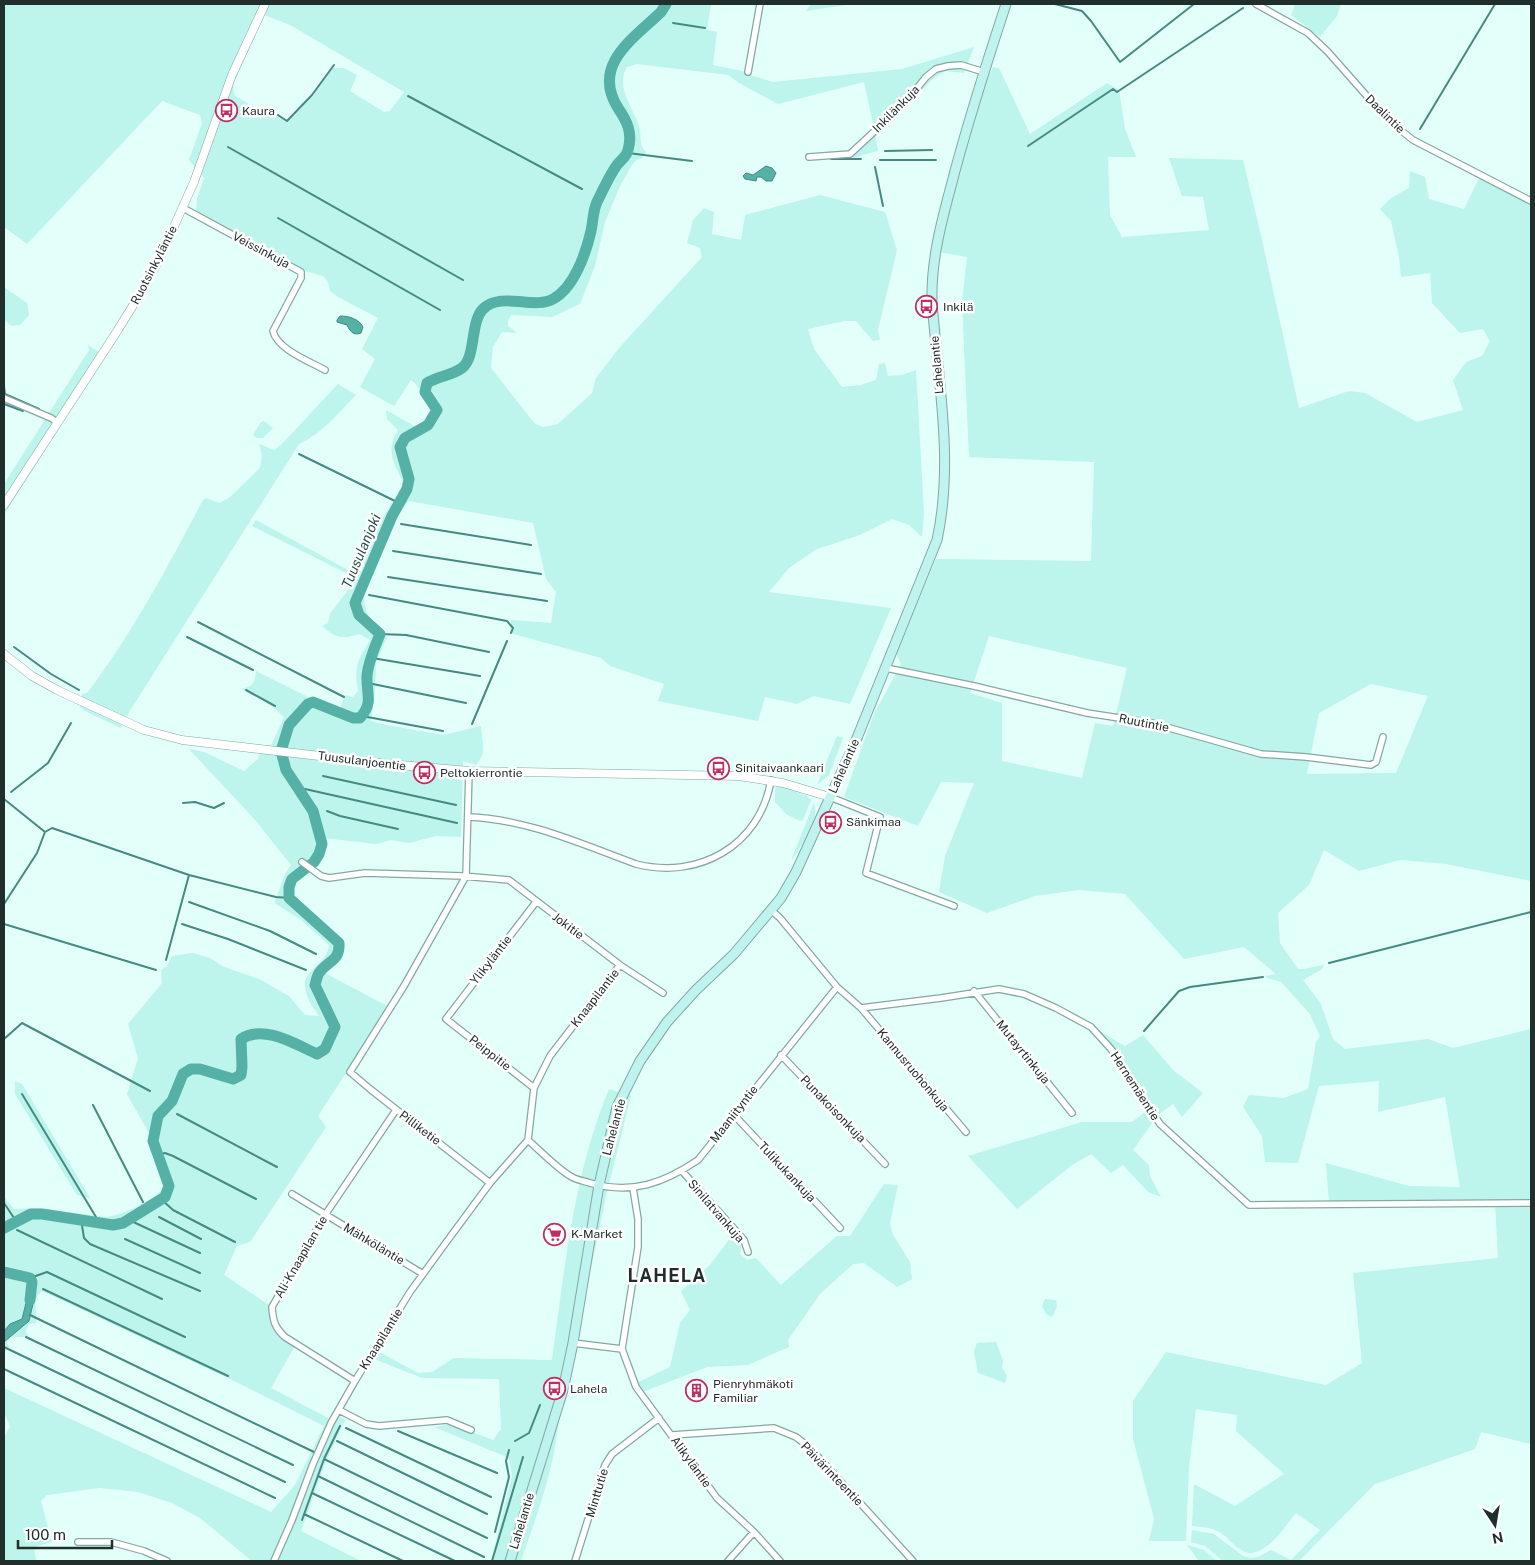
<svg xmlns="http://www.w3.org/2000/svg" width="1535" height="1565" font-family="'Public Sans',sans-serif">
<rect width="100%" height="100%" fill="#e2fffa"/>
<path fill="#bdf4eb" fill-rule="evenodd" d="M4,4H711L707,30L717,32L713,65L742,71L750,75L773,82L902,69L974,47L964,73L946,71L935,77L906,106L875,133L878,151L845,160L875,133L864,82L778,104L739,83L728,75L637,64L627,67C615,87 633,107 639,126C642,135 638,145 646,152L642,158L636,160L632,165L619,188L605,222L595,266L580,304L552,317L511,315L508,321V326L517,333L502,332L493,347L491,368L535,424L543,427L558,424L592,393L596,378L620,347L702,257L700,248L687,243L693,220L704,208L714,212L712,234L741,240L745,215L820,195L885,212L897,250L878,330L880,340L873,341L856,321H844L808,329L814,349L842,387L861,385L876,380L879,364L885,363L888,376L902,375L916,370L924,513L922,537L909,525L892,519L860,535L817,549L789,568L769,592L891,608L850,704L814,696L797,704L765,697L758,721L658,701L664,684L610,666L601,658L510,633L511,620L551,623L556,592L546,579L533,523L409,501L395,519L365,585C362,614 368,616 387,637L376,663L375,691L371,721L386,725L443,735L481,726C482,741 487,754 476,765L463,761L461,837L436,836L409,843L391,840L376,844L323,838L318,854L291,884L294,899L340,942V953L323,972L389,1007L318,1116L326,1127L250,1242L237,1246L224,1275L272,1307L273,1321L296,1344L271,1388L330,1419L333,1420L336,1415L345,1420L326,1461L301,1531L361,1561H252L200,1518L172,1503L138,1492L99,1488L47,1495L41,1501L52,1542L34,1547L36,1561H4V1438L10,1426L4,1413V1388L271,1512L295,1485L324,1426L230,1379L42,1291C29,1302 39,1310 36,1323L29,1324L26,1331L28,1337H11L7,1342L9,1347L6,1351H4V1342L29,1321L35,1285L30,1287L22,1319L10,1324L4,1331V1197L14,1209L37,1208L106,1217C123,1215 153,1201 163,1188L162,1180L150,1148V1135L127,1094L138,1058L128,1024L162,983L161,970L167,966L172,956L193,953L210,958L224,967L259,979L289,996L305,1015L319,1016C315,1009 309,1003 307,995C297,969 326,969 329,945L301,920L276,904L275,901C281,888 282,876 291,865L256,821L189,749L204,752L244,771L258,759V756L262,752L269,750L284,717L272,706L242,689C253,686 255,683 256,671L312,699L340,709L345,695L353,697L358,691C354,666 357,662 370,640L360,634C342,639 337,639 322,626L328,623L330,614L353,583L346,573L252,526L256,520L348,570L362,571L374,532L404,483C394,465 385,450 398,430L387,419L386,410L416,427L427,420L433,410C422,402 422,387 411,380L394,406L360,387L375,359L362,349L378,318L338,297L330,291L328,282L323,276L301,270L196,211L197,199L204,178L189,160L202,123L200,115L162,101L27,244L4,227ZM264,15L290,25L404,92L390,111L384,112L350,91L357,75L344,68H333L313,96L291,119L286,120L275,114L263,112L234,95L233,85Z
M811,4H846V5L806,11Z
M1295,4H1341L1337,16L1320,37L1291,15Z
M993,67L999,68L1030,134L1107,83L1119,90L1125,129L1136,157H1108L1110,215L1122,237L1209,230L1203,197L1182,196L1169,158L1243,160L1261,235L1299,408L1349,391L1365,393L1417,422L1463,410L1453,380L1466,362L1482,356L1490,341L1483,329L1460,333L1432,303L1430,273L1401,277L1399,257L1391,221L1380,209L1391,198L1409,188L1410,171L1425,177L1429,199L1464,209L1481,174L1531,199V881L1446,864L1400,860L1359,871L1324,850L1309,885L1278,913L1280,943L1298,969H1304L1324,965L1322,969L1303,980L1321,1004L1333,1039L1345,1049L1428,1039L1453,1048L1531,1029V1444L1481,1432L1475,1449L1375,1484L1299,1561H1223L1205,1546L1191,1542L1192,1530L1214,1534L1243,1556L1251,1558L1258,1557L1271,1550L1291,1560L1320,1530L1296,1513C1285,1526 1263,1562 1243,1551C1233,1546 1226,1534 1215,1530C1209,1527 1199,1527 1192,1526L1194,1484L1235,1506L1284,1474L1236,1431L1237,1415L1196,1409L1189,1468L1186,1541H1149L1154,1519L1133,1439V1401L1166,1352L1326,1385L1362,1363L1353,1273L1498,1258L1495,1201L1329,1203L1326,1163L1409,1186L1460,1187L1445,1097L1378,1112L1379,1081L1319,1086L1298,1163L1265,1162L1262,1136L1243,1107L1249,1095L1284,1098L1308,1089L1316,1042L1320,1036L1310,1014L1281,982L1267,978L1265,976L1276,974L1244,947L1184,959L1125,894L1079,890L1035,896L987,913L939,892L945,856L974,783L941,782L918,826L844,797L874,714L901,664L896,653L936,559L1091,561L1094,462L969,457L962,302L967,257L938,252L962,155L981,93ZM989,636L1127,668L1113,726L1095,723L1082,778L1002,761V703L970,693ZM1371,684L1428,696L1396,773L1307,774L1319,713Z
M4,287L27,303L29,315L20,325L12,326L4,320Z
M88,345L105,356L4,515V484L89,350Z
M338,384L356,395C338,413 323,433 299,444L131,709L121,728L85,711L80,707L82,694L87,693C133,633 168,566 203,500L206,498L219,503L229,498L260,468L262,455L259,444L274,450L281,445Z
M264,421L273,428L263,438H257L253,435L261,422Z
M837,736L843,738L829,775L817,785Z
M780,786L807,796L811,800L803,820L800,821L786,814L775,802V788Z
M814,803C820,822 802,843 793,859L792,858Z
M1087,1024L1125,1046L1143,1035L1174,1071L1203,1093L1182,1117L1173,1104L1158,1115L1133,1150L1149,1165L1150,1176L1161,1197L1148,1192L1123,1165L1111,1173L1091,1154L1072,1165L1017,1209L968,1156L1082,1122H1132L1150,1108L1116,1055Z
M15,1081L22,1084L90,1198L77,1195L15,1094Z
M609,1089L631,1096L607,1192L558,1426C553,1473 536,1517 521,1561H491L512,1476L509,1458L434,1427L451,1424L493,1440L501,1429L499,1379L422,1378L374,1359L379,1352L418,1373L432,1372L454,1358L552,1360C564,1271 574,1173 609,1089Z
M884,1184L898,1185L890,1223L893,1235L910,1262L912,1279L897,1287L864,1263L853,1264L820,1294L788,1340L789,1347L748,1365L707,1367L640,1393L634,1384L670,1367L680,1323L690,1310L681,1291L710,1265L734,1233L742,1240L740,1254L747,1260L756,1258L781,1285L837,1236H850Z
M1045,1299L1056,1300L1057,1307L1052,1317L1046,1314L1042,1306Z
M996,1342L1003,1361L1002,1368L1007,1376L1005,1383L978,1373L974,1352L977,1343Z
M1187,1545L1204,1550L1217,1561H1199Z"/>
<path fill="#55b1a5" stroke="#458a81" d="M766,166L772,168L776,173L772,181H766L761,177H757L756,181L745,179L743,176L746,173L753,175Z
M340,316C349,316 359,319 363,327L361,333C353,336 350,331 347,325L337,322V320Z
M34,1283L35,1295L29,1321L4,1342V1331L10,1324L22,1319L30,1287Z"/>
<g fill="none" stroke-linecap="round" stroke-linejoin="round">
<path stroke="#458a81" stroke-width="2" d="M1055,4L1082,11L1091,21L1120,62L1194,4
M673,23L705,28
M408,96L582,189
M278,115L287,121L312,95L334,65
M1420,129L1495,4
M1028,146L1113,89L1117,92L1243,8
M228,147L463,280
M885,151L932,150
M628,153L692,161
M831,159H861
M880,160H936
M875,167L883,206
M278,218L440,310
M4,386L5,394L39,409
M4,404L23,411
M299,454L399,503
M401,524L531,545
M393,551L541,574
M388,577L547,601
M369,595L507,621L513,628L511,633
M198,622L344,697
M380,634L406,635L489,652
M187,637L253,670
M14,647L51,674L79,690
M372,658L480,676
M368,683L466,703
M246,690L275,706
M362,716L443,731
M472,724L507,641
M323,776L456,805
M296,787L457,823
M11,792L48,763L71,723
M4,799L45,832
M183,803L195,802L214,808L224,803
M327,811L340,816L398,829
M189,902L270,931L316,954
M4,904L37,853L45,832L52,828L189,875L276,897L289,898
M4,924L156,970
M182,924L228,939L306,970
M166,960L189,875
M1329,963L1531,912
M1144,1031L1179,991L1190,987L1263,977
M4,1039L22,1023L150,1091
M22,1094L99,1222
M93,1105L143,1202
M177,1114L277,1167
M157,1155L165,1153L173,1156L256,1199
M162,1200L173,1210L235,1242
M4,1203L16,1221
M159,1217L201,1239
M81,1219L84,1238L90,1244L200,1291
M129,1220L200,1253
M17,1230L162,1299
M125,1239L200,1273
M30,1278L47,1272L185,1337
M43,1289L228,1376
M30,1315L314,1452
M26,1337L293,1465
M4,1347L285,1482
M4,1369L275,1498
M346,1428L491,1497
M398,1431L497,1473
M337,1441L487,1514
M515,1441L529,1433L540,1405
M324,1459L487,1538
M318,1476L484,1557
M312,1493L455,1561
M304,1514L403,1561
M302,1520L324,1459L340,1426
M495,1532L509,1477L506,1461L509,1450
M492,1561L523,1457"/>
<path stroke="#55b1a5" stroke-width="11" d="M4,1228L31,1214H42L113,1225L123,1223L165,1197L169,1186L153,1141L158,1116L172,1101L183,1074L191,1069H200L233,1079L241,1075L242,1067L241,1039C264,1024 295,1044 317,1054L325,1049L335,1027L315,985C316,982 317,976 319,973C328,960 340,962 339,943L289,898V887L292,879L314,862L319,854L322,844L313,811L286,770L281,751L289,725L308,704L313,702L353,718H360C374,702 366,694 367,676C368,662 375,647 380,634L359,615L355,603L392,516L407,489L409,479L400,447L405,438L428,425L437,410L425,392L427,383C438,376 451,376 462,368C476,358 470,322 483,309C501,291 534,310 553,299C574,288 586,253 591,231C593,222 593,210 597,202C603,190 609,176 617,165C621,160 627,156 628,150C633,133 627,121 618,108C591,65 633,39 661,12L666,4
M4,1272L30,1278L32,1282L30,1300"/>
<defs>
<path id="minor" d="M1256,4L1308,33L1328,52L1388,120L1413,140L1531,201
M748,72L760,4
M809,157L850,154L905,103L926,77L936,69L948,66L961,65L984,72
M183,208L301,272V278L273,331C277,349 309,361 325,370
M4,398L51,418L57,422
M886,668L974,686L1087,713L1152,723L1261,754L1306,757L1371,765L1376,762L1383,737
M469,771L466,876L404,986L350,1072L370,1089L490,1183
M830,797L880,817L866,873L954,906
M468,817C527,819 581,844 636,864C698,880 760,846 771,780
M302,862L321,876L329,878L365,873L463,876L509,880L620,965L663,993
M771,910L780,918L837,987L861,1008L941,998L999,989L1024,994L1056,1008L1091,1027L1111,1049L1160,1124L1249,1205L1531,1203
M974,991L1072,1113
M861,1008L966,1132
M781,1055L885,1164
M534,1088L446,1019L536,902
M734,1115L840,1228
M528,1140C538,1149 561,1172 572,1177C577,1180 584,1181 590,1183C632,1195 664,1183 698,1160L837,987
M682,1171L744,1240L748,1252
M633,1188L638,1219V1247L622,1349L636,1387L717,1498L754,1532L780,1561
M292,1194L423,1274
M573,1343L622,1349
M355,1381L285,1337C275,1328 273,1321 272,1307L325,1215L396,1110
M339,1410L366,1424L379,1426L447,1420L471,1430
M672,1435L774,1428L796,1437L810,1448L913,1561
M78,1542H111L144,1551L167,1561
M274,1561L292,1520L313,1464L331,1423L355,1381L410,1292L442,1248L490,1183L528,1140L534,1088L550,1056L620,965
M575,1561L605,1465L612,1454L659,1418
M728,1561L754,1532"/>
<path id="tertiary" d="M4,505L114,336L137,299L158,262L194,182L232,75L265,4
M4,654L32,676L57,690L144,730L182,740L388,764L469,771L739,776L783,783L830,797"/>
<path id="secondary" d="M510,1561L563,1390L573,1343L599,1185L617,1107L640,1061L667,1022L696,990L734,954L781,898L796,872L857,738L937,540C954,462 938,381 932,302C931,263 940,227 950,190C966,127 986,65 1006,4"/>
</defs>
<use href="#minor" stroke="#85a8a3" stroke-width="8"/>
<use href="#tertiary" stroke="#85a8a3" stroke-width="9"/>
<use href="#secondary" stroke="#85a8a3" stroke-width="11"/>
<use href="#minor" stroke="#fff" stroke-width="5.5"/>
<use href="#tertiary" stroke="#fff" stroke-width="8"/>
<use href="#secondary" stroke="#bef3ee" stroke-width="9"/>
</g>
<defs>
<symbol id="bus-ring" viewBox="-11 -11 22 22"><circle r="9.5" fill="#fff" stroke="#bd3062" stroke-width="1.5"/><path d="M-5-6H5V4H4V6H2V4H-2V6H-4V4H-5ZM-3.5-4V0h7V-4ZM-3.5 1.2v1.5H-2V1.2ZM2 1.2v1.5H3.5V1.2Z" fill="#bd3062"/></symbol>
<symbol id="supermarket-ring" viewBox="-11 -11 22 22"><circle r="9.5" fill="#fff" stroke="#bd3062" stroke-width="1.5"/><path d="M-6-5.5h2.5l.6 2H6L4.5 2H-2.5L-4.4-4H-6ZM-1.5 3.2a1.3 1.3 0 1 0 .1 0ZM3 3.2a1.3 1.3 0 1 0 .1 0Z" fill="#bd3062"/></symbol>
<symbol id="building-ring" viewBox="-11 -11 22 22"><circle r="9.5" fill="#fff" stroke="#bd3062" stroke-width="1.5"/><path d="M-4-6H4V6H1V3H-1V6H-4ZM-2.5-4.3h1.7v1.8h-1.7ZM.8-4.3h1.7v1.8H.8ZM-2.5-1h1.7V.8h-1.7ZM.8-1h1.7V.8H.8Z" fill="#bd3062"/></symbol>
</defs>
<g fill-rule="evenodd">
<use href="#bus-ring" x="214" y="98" width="25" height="25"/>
<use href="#bus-ring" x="914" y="294" width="25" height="25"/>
<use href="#bus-ring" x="706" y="756" width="25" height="25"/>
<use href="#bus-ring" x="412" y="760" width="25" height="25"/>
<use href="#bus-ring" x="818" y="810" width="25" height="25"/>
<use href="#supermarket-ring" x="542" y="1222" width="25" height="25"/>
<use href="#bus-ring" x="542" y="1376" width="25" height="25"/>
<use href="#building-ring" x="684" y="1378" width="25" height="25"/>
</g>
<g text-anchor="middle" stroke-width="5" stroke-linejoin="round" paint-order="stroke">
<g font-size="12" fill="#202e2c" stroke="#fff">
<text transform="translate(896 109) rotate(-45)" y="4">Inkilänkuja</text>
<text transform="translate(1385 114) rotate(44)" y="4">Daalintie</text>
<text transform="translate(261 250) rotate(28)" y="4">Veissinkuja</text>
<text transform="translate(154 265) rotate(-63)" y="4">Ruotsinkyläntie</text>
<text transform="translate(937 365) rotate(-95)" y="4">Lahelantie</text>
<text transform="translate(1144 723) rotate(11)" y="4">Ruutintie</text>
<text transform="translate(362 761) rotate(7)" y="4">Tuusulanjoentie</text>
<text transform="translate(844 766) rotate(-66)" y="4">Lahelantie</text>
<text transform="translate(568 926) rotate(37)" y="4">Jokitie</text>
<text transform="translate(491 960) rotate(-52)" y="4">Ylikyläntie</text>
<text transform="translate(595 998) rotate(-52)" y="4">Knaapilantie</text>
<text transform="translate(1023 1052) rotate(51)" y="4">Mutayrtinkuja</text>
<text transform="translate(490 1053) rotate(38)" y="4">Peippitie</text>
<text transform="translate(913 1070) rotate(50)" y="4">Kannusruohonkuja</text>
<text transform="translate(1135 1086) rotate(57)" y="4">Hernemäentie</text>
<text transform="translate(833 1109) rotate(46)" y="4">Punakoisonkuja</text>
<text transform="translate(734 1114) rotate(-52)" y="4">Maaniityntie</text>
<text transform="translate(614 1127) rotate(-75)" y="4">Lahelantie</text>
<text transform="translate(420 1128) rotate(37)" y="4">Pilliketie</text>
<text transform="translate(787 1172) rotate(47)" y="4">Tulikukankuja</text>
<text transform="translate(716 1211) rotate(49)" y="4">Sinilatvankuja</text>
<text transform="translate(374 1244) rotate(31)" y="4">Mähköläntie</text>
<text transform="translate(301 1257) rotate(-60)" y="4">Ali-Knaapilan tie</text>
<text transform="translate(381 1339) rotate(-58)" y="4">Knaapilantie</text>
<text transform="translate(691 1462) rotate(54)" y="4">Alikyläntie</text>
<text transform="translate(832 1474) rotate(46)" y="4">Päivärinteentie</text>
<text transform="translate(597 1493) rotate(-73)" y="4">Minttutie</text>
<text transform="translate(522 1521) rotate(-73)" y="4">Lahelantie</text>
</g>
<g font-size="12" fill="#202e2c" stroke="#fff" text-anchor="start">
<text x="242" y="115">Kaura</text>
<text x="943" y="311">Inkilä</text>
<text x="735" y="772">Sinitaivaankaari</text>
<text x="440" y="777">Peltokierrontie</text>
<text x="846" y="826">Sänkimaa</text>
<text x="571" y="1238">K-Market</text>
<text x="713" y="1388">Pienryhmäkoti<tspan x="713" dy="14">Familiar</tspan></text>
<text x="570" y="1393">Lahela</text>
</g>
<g font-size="14" font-style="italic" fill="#264f4a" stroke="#fff">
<text transform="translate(361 551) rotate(-67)" y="5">Tuusulanjoki</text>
</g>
<g font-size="18" font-weight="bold" letter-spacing="1" fill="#202e2c" stroke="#fff">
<text x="667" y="1282">LAHELA</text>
</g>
</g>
<rect width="1535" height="1565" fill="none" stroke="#202e2c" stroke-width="10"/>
<g transform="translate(1495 1525) rotate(168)" stroke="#ffffff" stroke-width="4" paint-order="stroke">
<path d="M0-4L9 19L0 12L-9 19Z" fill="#202e2c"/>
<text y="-8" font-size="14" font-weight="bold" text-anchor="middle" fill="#202e2c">N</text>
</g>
<path d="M18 1540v8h94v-8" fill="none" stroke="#202e2c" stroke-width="2.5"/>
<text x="25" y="1540" font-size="15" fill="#202e2c" stroke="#ffffff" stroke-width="4" paint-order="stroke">100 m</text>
</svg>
